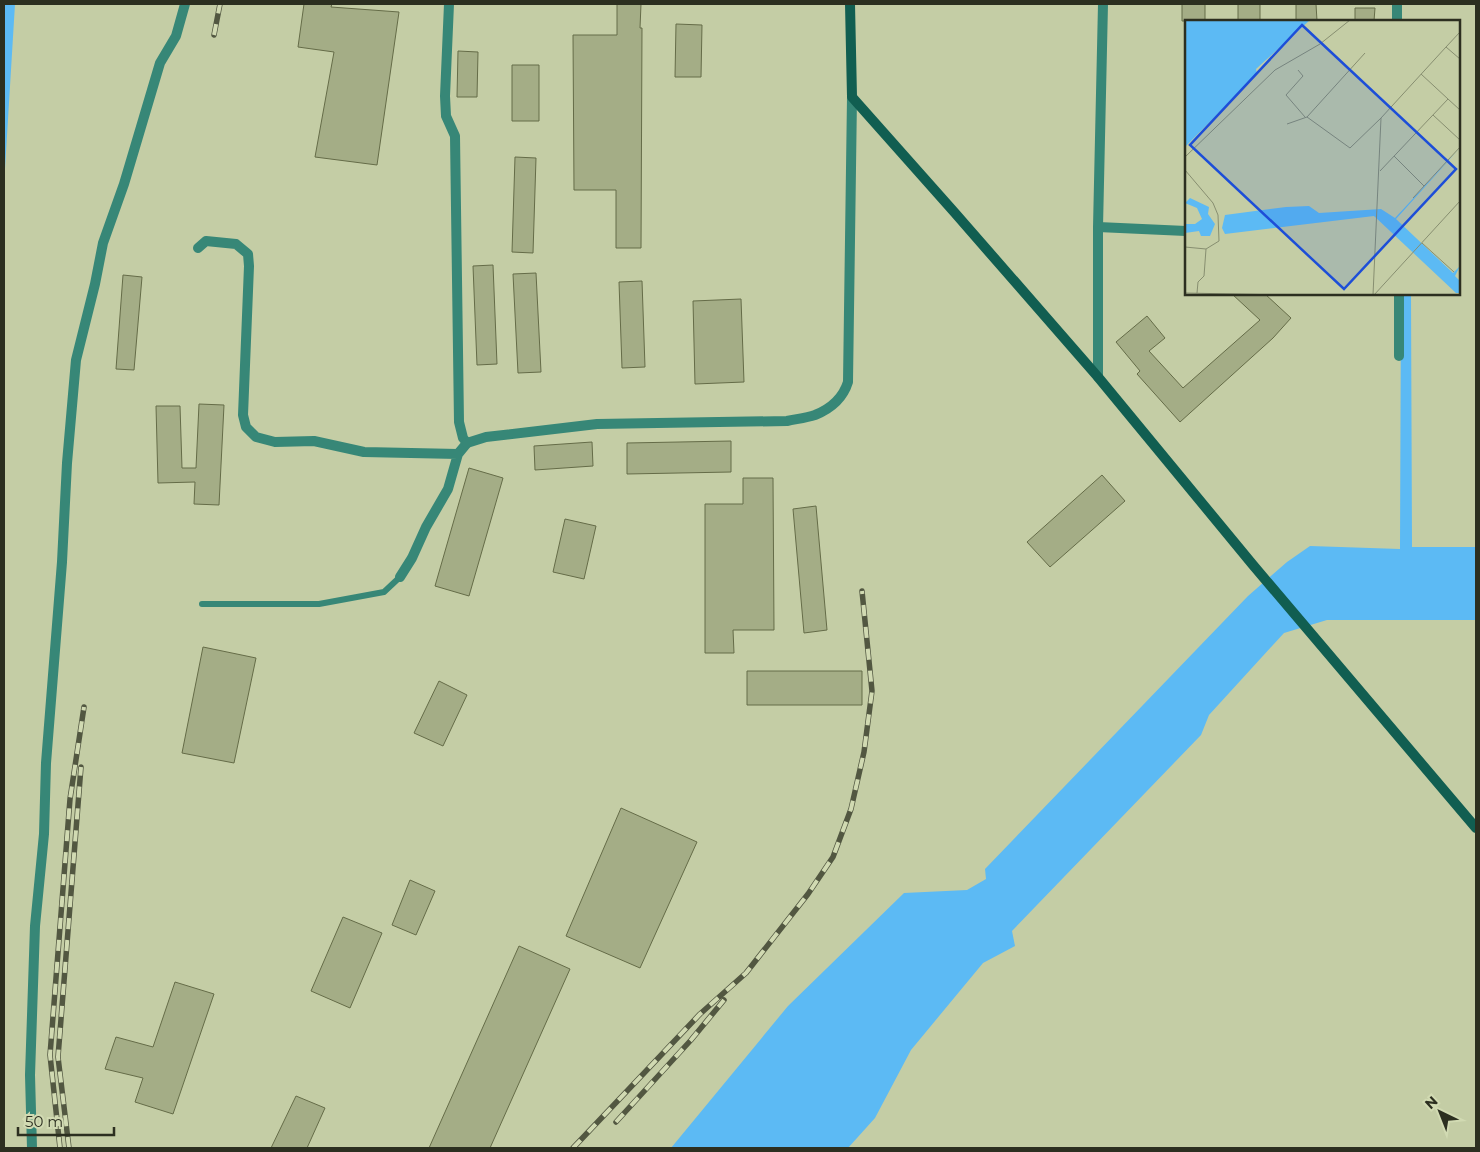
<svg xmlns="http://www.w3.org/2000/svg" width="1480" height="1152" font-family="Montserrat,sans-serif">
<rect width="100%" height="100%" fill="#c4cda5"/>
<path fill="#5cbaf4" d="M4,4H15L4,185Z
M1401,294H1411L1412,547H1476V620H1327L1284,633L1209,715L1201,735L1012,931L1015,946L983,963L911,1050L875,1118L848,1148H671L788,1006L904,893L967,890L986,879L985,869L1248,596L1287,562L1310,546L1400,549Z"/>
<path fill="#a4ad86" stroke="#656c48" d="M304,4H332L331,7L399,12L377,165L315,157L334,52L298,47Z
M617,4H641L640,28H642L641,248H616V190H574L573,35H617Z
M1182,4H1205V21H1182Z
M1238,4H1260V21H1238Z
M1296,4H1316L1317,21H1296Z
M1355,8H1375L1374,21H1355Z
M676,24L702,25L701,77H675Z
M458,51L478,52L477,97H457Z
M512,65H539V121H512Z
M515,157L536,158L533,253L512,252Z
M493,265L497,364L477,365L473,266Z
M536,273L541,372L518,373L513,274Z
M123,275L142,277L134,370L116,369Z
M642,281L645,367L622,368L619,282Z
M1232,294H1265L1291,318L1273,338L1180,422L1137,374L1140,371L1116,342L1147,316L1165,338L1149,351L1183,388L1260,320Z
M741,299L744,382L695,384L693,301Z
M199,404L224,405L219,505L194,504L195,482L158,483L156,406H180L182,468H196Z
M731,441V472L627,474V443Z
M592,442L593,466L535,470L534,446Z
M469,468L503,478L469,596L435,586Z
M1102,475L1125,501L1050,567L1027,542Z
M743,478H773L774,630H733L734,653H705V504H743Z
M816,506L827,630L804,633L793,509Z
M565,519L596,526L584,579L553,572Z
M203,647L256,658L234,763L182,753Z
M747,671H862V705H747Z
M439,681L467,695L443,746L414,733Z
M621,808L697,842L640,968L566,936Z
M410,880L435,891L416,935L392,925Z
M343,917L382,933L350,1008L311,991Z
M519,946L570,969L490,1148H429Z
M175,982L214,994L173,1114L135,1102L143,1078L105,1069L116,1037L153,1047Z
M296,1096L325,1108L307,1148H271Z"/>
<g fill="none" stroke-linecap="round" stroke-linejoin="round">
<path stroke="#378777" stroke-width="6" d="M202,604H319L384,592L400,577"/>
<path stroke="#378777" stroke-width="10" d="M1397,4V21
M1098,227L1186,231
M198,248L206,241L236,244L248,254L249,266L243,415L246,427L256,437L275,442L314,441L364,452L458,454
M1399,294V356
M1098,377V227L1103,4
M400,577L412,558L426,527L448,489L458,454L467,443L463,438L459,422L455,136L446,116L445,96L449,4
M32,1148L30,1075L35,926L44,834L46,763L62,562L67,463L76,360L95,284L103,243L124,184L160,63L176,36L185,4"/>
<path stroke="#378777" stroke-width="10" d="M467,443L486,437L597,424L787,421C796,419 806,418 815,415C830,409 843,398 848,382L852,97"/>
<path stroke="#115e51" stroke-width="10" d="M850,4L852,97L955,213L1098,377L1253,565L1476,828"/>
<defs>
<path id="rail" d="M214,35L220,4
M616,1122L691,1040L724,1000
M60,1148L50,1055L70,799L84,707
M69,1148L58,1057L81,767
M573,1148L700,1014L746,973L808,894L833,857L851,809L864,752L872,691L862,591"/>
</defs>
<use href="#rail" stroke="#525741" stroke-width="5.5"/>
<use href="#rail" stroke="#d1dab2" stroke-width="4" stroke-dasharray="11" stroke-linecap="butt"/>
</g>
<g transform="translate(1185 20)">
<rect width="275" height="275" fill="#c4cda5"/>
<path d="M0,0H125L71,49L72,54L0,127ZM275,128L211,199L268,253L275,246L270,256L275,261V273H271L189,196L40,214L37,208L40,195L101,187L124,186L134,193L196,189L210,198ZM5,178L24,187L23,194L30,204L25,216H16L14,211L0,213V204H10L17,199L12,188L0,183Z" fill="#5cbaf4"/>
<path fill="none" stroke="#878e70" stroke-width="1" d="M261,27L275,12M113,50L118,56L101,75L120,97M236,54L263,79M248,95L275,120M122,97L165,128L196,98M102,104L122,97L180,33M209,136L239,166M0,137L90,50L135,24L165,0M0,150L28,183L33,195L34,221L21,229L19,256L13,262L12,273M195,151L263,79L275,90M228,178L275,127M237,223L269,252M0,227L21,229M0,273L99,275M188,275L196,98L261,27L275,39M189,275L275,181"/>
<path fill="#1d4ed8" fill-opacity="0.15" stroke="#1d4ed8" stroke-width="2.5" d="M117,5L271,149L159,269L5,125Z"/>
<rect width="275" height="275" fill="none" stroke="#2c2f20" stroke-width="2.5"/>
</g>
<rect width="1480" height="1152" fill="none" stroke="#2c2f20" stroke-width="10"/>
<g transform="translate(1440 1112) rotate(317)" stroke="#d1dab2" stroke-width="4" paint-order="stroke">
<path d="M0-4L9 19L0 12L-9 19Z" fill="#2c2f20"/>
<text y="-8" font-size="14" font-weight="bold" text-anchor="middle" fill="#2c2f20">N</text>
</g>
<path d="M18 1127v8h96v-8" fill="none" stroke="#2c2f20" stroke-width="2.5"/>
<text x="25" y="1127" font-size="15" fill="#2c2f20" stroke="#d1dab2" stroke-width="4" paint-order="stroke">50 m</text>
</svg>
